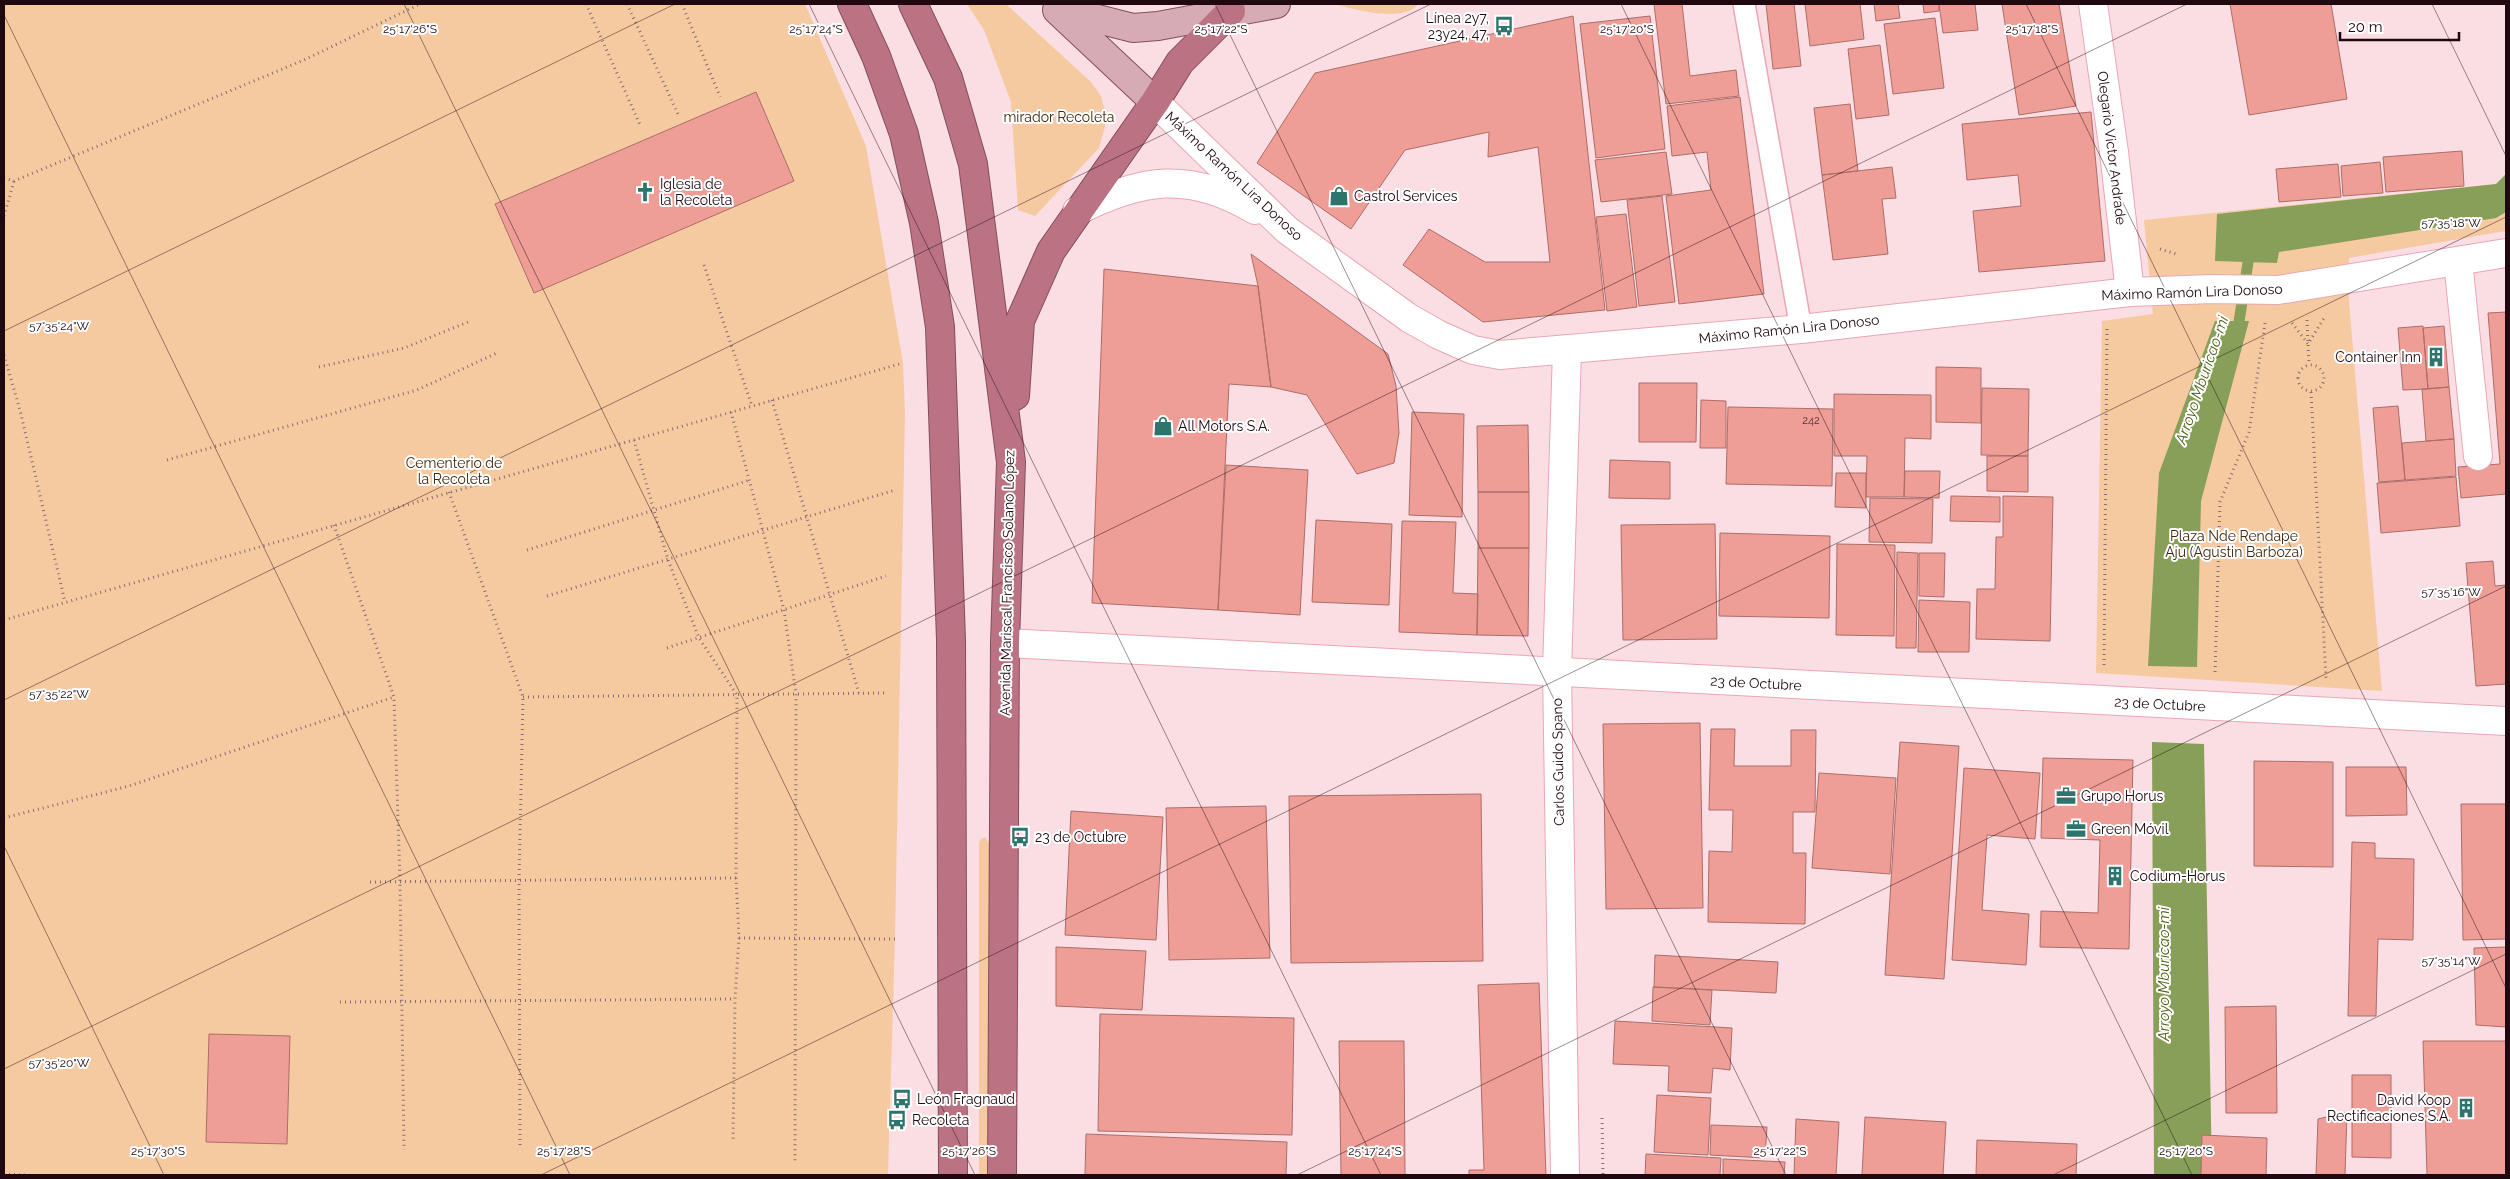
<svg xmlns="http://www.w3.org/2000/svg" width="2510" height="1179" font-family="Raleway,sans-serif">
<rect width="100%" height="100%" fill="#fbdee4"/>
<path fill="#f6caa1" d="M4,4H805L866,146L903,363L905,413L895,938L888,1175H4Z
M967,4H1006L1091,82L1101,96L1105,111V127L1099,148L1035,216L1018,210L1011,102L984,30Z
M1335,4H1418C1404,23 1354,10 1335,4Z
M2506,174V231L2349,258V301L2382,691L2096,673L2102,321L2153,314L2144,220L2496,184Z
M985,837L989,843V1175H979V843L980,840Z"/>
<path fill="#879f59" d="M2506,174V212L2496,218L2279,252L2277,263L2215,261L2217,214L2496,184Z
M2215,321H2249L2201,501L2197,667L2148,666L2159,473Z
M2152,742L2204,744L2212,1175H2154Z"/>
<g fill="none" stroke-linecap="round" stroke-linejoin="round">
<path stroke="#879f59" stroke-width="11" d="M2234,336L2239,322L2250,249"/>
</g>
<path fill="#ef9d97" stroke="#ad6d68" d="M1654,4H1682L1690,76L1736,70L1739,96L1666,104Z
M1766,4H1794L1801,66L1773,69Z
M1805,4H1860L1864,39L1810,46Z
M1874,4H1898L1900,18L1876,21Z
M1923,4H1939V11L1924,13Z
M1939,4H1975L1978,30L1943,33Z
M2002,4H2059L2076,106L2019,115Z
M2230,4H2331L2347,99L2249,115Z
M1573,16L1605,310L1483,322L1403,265L1429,229L1485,262H1550L1538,147L1488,157L1489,132L1405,150L1351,229L1257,163L1315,73Z
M1650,16L1665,149L1596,158L1580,24Z
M1935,18L1944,88L1893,94L1884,24Z
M1880,45L1889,115L1856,119L1848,49Z
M756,92L794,181L534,293L495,204Z
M1740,97L1764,294L1679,304L1666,196L1711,190L1707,152L1672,156L1667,106Z
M1850,104L1858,171L1822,175L1814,108Z
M2091,112L2105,261L1979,272L1973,211L2021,206L2018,175L1967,180L1962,124Z
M2462,151L2464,186L2386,192L2383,157Z
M1666,152L1672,194L1601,202L1595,160Z
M2380,162L2383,193L2343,196L2341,166Z
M2338,164L2341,197L2279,202L2276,169Z
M1892,167L1896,198L1882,199L1888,254L1833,260L1822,175Z
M1662,196L1675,302L1639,306L1627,200Z
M1626,214L1637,307L1607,311L1596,217Z
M1251,254L1388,354L1396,386L1399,433L1394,463L1357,474L1307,395L1271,387L1258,286Z
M1104,269L1258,286L1271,387L1229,384L1218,610L1092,603Z
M2506,312V494L2461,498L2458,467L2500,464L2488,313Z
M2423,326L2428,389L2403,390L2398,328Z
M2444,326L2449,387L2428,389L2423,328Z
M1936,367L1981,368V423L1936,422Z
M1639,383H1697L1696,442H1639Z
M2449,387L2454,439L2426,441L2422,389Z
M1982,388L2029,389L2028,456L1981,455Z
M1834,394L1931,395V439L1905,438L1904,497H1866L1867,456H1834Z
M1701,400L1726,401V448H1700Z
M2398,406L2405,480L2379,482L2373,408Z
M1728,407L1833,409L1832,486L1726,484Z
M1412,412L1464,414L1462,517L1409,515Z
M1528,425L1529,492H1478L1477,426Z
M2454,439L2456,476L2405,480L2402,443Z
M1987,456H2028V492L1987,491Z
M1610,460L1670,462V499L1609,498Z
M1226,465L1308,470L1300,615L1218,610Z
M1905,471H1940L1939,498L1904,497Z
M1836,473H1866V508L1835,507Z
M2456,477L2460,526L2381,533L2377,483Z
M1478,492H1529V548H1478Z
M1951,496L2000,497V522L1950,521Z
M2003,496L2053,497L2050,641L1976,639L1977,589H1995L1996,537H2003Z
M1870,498L1933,499L1932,543L1869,542Z
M1316,520L1392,524L1389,605L1312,602Z
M1402,521L1456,522L1453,593L1478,594L1477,635L1399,632Z
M1715,524L1717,639L1623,640L1621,525Z
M1720,533L1830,536L1829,618L1719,616Z
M1837,544L1895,545L1894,636L1836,635Z
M1478,548H1529L1528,636L1477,635Z
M1897,552L1918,553L1916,648H1896Z
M1919,553H1945L1944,597L1919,596Z
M2493,561L2495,586L2506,585V684L2476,686L2466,563Z
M1919,600L1970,602L1969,652H1918Z
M1700,723L1703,908L1606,909L1603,724Z
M1711,729H1735L1734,766H1791V730H1816L1815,812H1793V853H1806L1805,924L1708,922L1709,851L1732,852L1733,810H1709Z
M1900,742L1959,746L1944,979L1885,975Z
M2043,758L2133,760L2129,949L2040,947L2041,911L2098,913L2100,840L2041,838Z
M2254,761L2333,762V867L2254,866Z
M2346,767H2406L2407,815L2346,816Z
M1964,768L2040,773L2035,839L1987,835L1982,910L2029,914L2026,965L1952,960Z
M1819,773L1896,778L1890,874L1812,868Z
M1481,794L1483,961L1291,963L1289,796Z
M2461,804H2506V939L2463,940Z
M1266,806L1270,958L1169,960L1166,808Z
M1071,811L1163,817L1156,940L1065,935Z
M2352,842L2375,843V858L2414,859L2413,940L2378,939L2376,1016H2348Z
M1056,947L1146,951L1142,1010L1056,1006Z
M2506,947V1027L2476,1025L2474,948Z
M1655,955L1778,962L1776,993L1654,987Z
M1539,983L1546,1175H1469V1170H1484L1478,985Z
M1653,987L1712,990L1710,1025L1652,1021Z
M2276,1006L2277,1113H2226L2225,1007Z
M1100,1014L1294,1018L1292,1135L1098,1131Z
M1615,1021L1732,1028L1730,1070L1713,1068L1711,1093L1668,1091L1669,1066L1613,1064Z
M209,1034L290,1036L287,1144L206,1142Z
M1339,1041H1404L1405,1175H1341Z
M2423,1041H2506V1175H2427Z
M2352,1075H2391V1158L2352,1157Z
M1657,1095L1711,1098L1708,1155L1654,1152Z
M2347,1112L2345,1175H2316L2318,1119Z
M1865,1117L1946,1122L1943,1175H1862Z
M1796,1119L1839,1122L1836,1175H1794Z
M1711,1125L1767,1127L1765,1158L1710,1155Z
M1086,1134L1287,1142L1286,1175H1085Z
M2202,1135L2267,1138L2266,1175H2201Z
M1977,1140L2077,1144L2076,1175H1976Z
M1646,1154L1721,1158L1720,1175H1645Z
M1723,1159L1785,1162L1784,1175H1723Z"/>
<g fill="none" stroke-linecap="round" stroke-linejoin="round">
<defs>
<path id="lane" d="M1744,4L1801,329"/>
<path id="street" d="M2458,261L2478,456
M2130,292L2212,289L2278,290L2506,253
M1005,643L2506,721"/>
<path id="secondary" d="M1155,102L1287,230L1409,318L1439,335L1473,350L1500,355L1801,329L2130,292L2114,152L2093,4
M1077,211C1142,178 1190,171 1255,210
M1565,1175L1557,671L1567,350"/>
<path id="primary" d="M1058,4L1086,16L1133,28L1158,26L1276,4
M1057,10L1155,102"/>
<path id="highway" d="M852,4L876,56L904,134L924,223L940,327L951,640L953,1175
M913,4L948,78L973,164L1011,462L1005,643L1002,1175
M1015,396L1020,321L1051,251L1155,102L1180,62L1231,11"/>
</defs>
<use href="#lane" stroke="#eaa6b5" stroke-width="24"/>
<use href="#street" stroke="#eaa6b5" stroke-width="30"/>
<use href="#secondary" stroke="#eaa6b5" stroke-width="30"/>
<use href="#primary" stroke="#844e5b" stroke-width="30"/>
<use href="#highway" stroke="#844e5b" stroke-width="30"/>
<path stroke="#886e75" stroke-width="3" stroke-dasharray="1 4" stroke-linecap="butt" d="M586,4L641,127
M627,4L678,114
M682,4L720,97
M4,178L14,181L304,60L420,4
M4,216L14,181
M2160,249L2176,254
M704,265L752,406
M2307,320L2309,364
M2292,323L2308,344L2324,318
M4,355L20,410L65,602
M2298 378a13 13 0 1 1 26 0a13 13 0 1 1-26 0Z
M319,367L404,348L468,322
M2311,392L2326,678
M772,400L859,693
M731,412L784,610L796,694L795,1161
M634,440L668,560L699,638L737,695L736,878L739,938L735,999L733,1141
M167,460L417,390L499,352
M449,492L523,697L519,880L520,1148
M334,525L394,697L400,881L404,1150
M527,550L750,480
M547,596L895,490
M4,620L903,363
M667,648L886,576
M2104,665L2107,329
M2215,672L2220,502L2249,432L2265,323
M523,697L884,693
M4,818L129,786L394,697
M370,882L736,878
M739,938L895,939
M340,1002L735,999
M1602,1118L1603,1175
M4,1174L25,1175"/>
<use href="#lane" stroke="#fff" stroke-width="21"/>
<use href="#street" stroke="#fff" stroke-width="28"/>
<use href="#secondary" stroke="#fff" stroke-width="28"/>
<use href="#primary" stroke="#d6abb5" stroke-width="28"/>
<use href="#highway" stroke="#bb7384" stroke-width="28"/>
</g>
<path fill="none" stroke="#1f080f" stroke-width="1" stroke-opacity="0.45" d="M404,4L975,1175M809,4L1381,1175M1215,4L1786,1175M1621,4L2192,1175M2026,4L2506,988M2432,4L2506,156M4,15L570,1175M4,331L675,4M4,700L1431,4M4,846L164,1175M4,1069L2187,4M541,1175L2506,217M1297,1175L2506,586M2053,1175L2506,954"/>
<defs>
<symbol id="bus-bare" viewBox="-9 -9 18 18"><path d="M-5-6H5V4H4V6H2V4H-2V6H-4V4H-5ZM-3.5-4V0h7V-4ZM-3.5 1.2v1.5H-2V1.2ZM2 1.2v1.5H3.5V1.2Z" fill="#2d746c" stroke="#fff" stroke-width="2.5" paint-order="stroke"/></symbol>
<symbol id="church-bare" viewBox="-9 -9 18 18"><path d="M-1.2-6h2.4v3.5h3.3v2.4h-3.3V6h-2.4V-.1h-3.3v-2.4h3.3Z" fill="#2d746c" stroke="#fff" stroke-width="2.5" paint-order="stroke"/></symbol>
<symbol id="shop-bare" viewBox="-9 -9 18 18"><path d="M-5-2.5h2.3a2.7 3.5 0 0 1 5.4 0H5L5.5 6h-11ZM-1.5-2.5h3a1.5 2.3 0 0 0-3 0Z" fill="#2d746c" stroke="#fff" stroke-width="2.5" paint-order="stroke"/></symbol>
<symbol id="building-bare" viewBox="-9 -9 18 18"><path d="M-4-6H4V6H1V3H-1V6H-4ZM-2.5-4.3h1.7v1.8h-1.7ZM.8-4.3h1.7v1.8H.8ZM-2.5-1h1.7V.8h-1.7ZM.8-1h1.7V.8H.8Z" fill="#2d746c" stroke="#fff" stroke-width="2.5" paint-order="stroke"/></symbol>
<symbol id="office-bare" viewBox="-9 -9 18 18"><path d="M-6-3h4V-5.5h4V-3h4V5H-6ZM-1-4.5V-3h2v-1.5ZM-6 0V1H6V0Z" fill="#2d746c" stroke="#fff" stroke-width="2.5" paint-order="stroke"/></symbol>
</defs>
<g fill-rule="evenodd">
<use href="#bus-bare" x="1490" y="12" width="28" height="28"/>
<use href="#church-bare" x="631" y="178" width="28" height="28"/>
<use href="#shop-bare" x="1325" y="182" width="28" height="28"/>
<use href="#building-bare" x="2422" y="343" width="28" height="28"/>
<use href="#shop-bare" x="1149" y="412" width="28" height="28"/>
<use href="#office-bare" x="2052" y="782" width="28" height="28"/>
<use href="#office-bare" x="2062" y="815" width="28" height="28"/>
<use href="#bus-bare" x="1006" y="823" width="28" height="28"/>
<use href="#building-bare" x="2101" y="862" width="28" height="28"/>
<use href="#bus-bare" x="888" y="1085" width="28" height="28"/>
<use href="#building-bare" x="2452" y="1094" width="28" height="28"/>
<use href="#bus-bare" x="883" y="1106" width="28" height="28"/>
</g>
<g text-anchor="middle" stroke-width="4" stroke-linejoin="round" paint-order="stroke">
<g font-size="11" fill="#532d31">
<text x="1811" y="424">242</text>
</g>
<g font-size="14" fill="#1f080f" stroke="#fff" text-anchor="start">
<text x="1489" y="23" text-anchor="end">Línea 2y7,<tspan x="1489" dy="16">23y24, 47,</tspan></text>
<text x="660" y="189">Iglesia de<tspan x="660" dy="16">la Recoleta</tspan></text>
<text x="1354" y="201">Castrol Services</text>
<text x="2421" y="362" text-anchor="end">Container Inn</text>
<text x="1178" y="431">All Motors S.A.</text>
<text x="2081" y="801">Grupo Horus</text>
<text x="2091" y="834">Green Móvil</text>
<text x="1035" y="842">23 de Octubre</text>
<text x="2130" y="881">Codium-Horus</text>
<text x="917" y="1104">León Fragnaud</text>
<text x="2451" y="1105" text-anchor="end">David Koop<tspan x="2451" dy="16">Rectificaciones S.A.</tspan></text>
<text x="912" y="1125">Recoleta</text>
</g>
<g font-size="14" fill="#3f280f" stroke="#fff">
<text x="1059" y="122">mirador Recoleta</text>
<text x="454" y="468">Cementerio de<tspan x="454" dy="16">la Recoleta</tspan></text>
<text x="2234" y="541">Plaza Nde Rendape<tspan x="2234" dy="16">Aju (Agustin Barboza)</tspan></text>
</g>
<g font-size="14" fill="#1f080f" stroke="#fff">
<text transform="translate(2112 148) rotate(83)" y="5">Olegario Victor Andrade</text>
<text transform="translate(1234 176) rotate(43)" y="5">Máximo Ramón Lira Donoso</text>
<text transform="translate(2192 292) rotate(-2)" y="5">Máximo Ramón Lira Donoso</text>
<text transform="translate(1789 329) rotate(-6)" y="5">Máximo Ramón Lira Donoso</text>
<text transform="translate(1007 583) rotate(-89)" y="5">Avenida Mariscal Francisco Solano López</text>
<text transform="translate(1756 683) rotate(3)" y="5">23 de Octubre</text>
<text transform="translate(2160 704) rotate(3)" y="5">23 de Octubre</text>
<text transform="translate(1558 762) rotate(-91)" y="5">Carlos Guido Spano</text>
</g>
<g font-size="15" font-style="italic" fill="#4b6114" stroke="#fff">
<text transform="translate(2202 380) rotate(-71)" y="5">Arroyo Mburicao-mi</text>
<text transform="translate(2164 974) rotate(-90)" y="5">Arroyo Mburicao-mi</text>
</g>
</g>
<g font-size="12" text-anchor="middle" fill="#1f080f" stroke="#fff" stroke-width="4" stroke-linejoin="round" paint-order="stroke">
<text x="410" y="33">25°17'26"S</text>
<text x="1221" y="33">25°17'22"S</text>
<text x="816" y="33">25°17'24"S</text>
<text x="1627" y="33">25°17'20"S</text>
<text x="2032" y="33">25°17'18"S</text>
<text x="2451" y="227">57°35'18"W</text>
<text x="59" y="330">57°35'24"W</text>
<text x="2451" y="596">57°35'16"W</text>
<text x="59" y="698">57°35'22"W</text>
<text x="2451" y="965">57°35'14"W</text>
<text x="59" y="1067">57°35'20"W</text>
<text x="158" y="1155">25°17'30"S</text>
<text x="564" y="1155">25°17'28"S</text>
<text x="969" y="1155">25°17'26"S</text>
<text x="1375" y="1155">25°17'24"S</text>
<text x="1780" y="1155">25°17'22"S</text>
<text x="2186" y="1155">25°17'20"S</text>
</g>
<rect width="2510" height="1179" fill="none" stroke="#1f080f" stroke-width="10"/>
<path d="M2340 32v8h119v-8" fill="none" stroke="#1f080f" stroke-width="2.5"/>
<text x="2348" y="32" font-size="15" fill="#1f080f" stroke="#ffffff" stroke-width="4" paint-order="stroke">20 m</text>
</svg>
